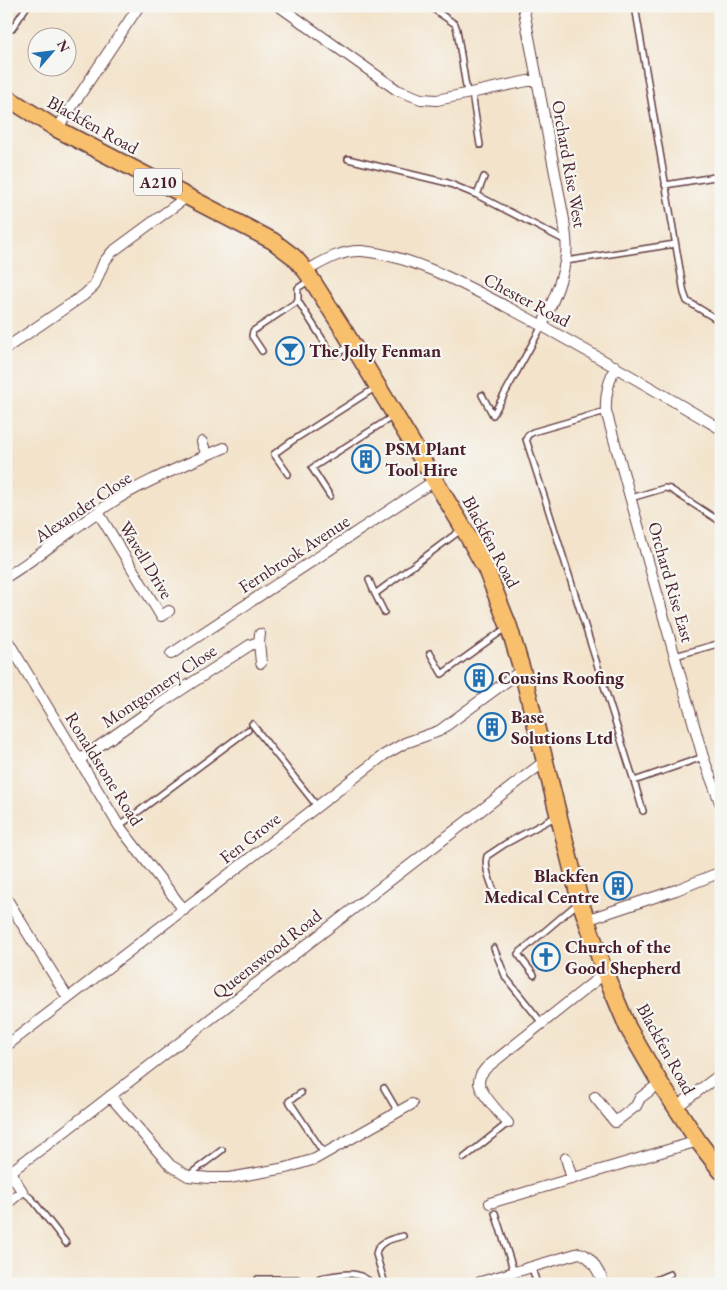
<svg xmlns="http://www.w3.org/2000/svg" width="727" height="1290" font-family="'EB Garamond',serif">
<rect width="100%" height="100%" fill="#f6f6f2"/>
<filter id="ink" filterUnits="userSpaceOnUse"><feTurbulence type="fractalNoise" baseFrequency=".02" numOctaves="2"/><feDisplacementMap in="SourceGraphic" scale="10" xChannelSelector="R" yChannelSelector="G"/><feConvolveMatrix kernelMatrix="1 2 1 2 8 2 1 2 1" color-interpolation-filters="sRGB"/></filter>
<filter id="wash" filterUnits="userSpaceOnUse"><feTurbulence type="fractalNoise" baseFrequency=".0096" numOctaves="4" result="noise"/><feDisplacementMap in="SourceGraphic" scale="20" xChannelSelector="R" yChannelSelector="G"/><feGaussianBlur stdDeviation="1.12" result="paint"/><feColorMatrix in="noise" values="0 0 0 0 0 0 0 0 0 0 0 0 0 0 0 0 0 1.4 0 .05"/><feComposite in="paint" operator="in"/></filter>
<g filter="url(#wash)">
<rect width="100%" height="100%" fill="#f3e3cb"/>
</g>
<g filter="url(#ink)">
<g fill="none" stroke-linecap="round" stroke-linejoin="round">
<defs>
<path id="lane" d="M429,6L455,24L457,30L467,93
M635,6L684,293L687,301L721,322
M12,29L27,6
M472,93L480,145
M348,159L448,183L477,195L566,241
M665,185L721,176
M477,195L484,177
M566,261L675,244
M310,280L298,288V301L332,354L338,353L350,346
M262,351L252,336L253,331L298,301
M482,395L493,415L542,326
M606,411L533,432L528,435L526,439L634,781L703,757
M288,474L274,454L292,441L375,388
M330,496L312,468L392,417
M631,498L665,488L670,489L721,522
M369,580L375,594
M384,612L375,594L461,530
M430,653L442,674L506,628
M675,656L721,643
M252,724L317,806
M634,781L643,811
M119,826L248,730
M495,894C491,882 484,869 487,856L505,844L555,817
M494,948L506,978L542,1023
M534,975L518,954L578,903
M384,1088L398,1112
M301,1093L289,1101L325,1155
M464,1158L508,1123
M189,1175L222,1150
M22,1191L32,1199L66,1243
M495,1213L514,1272
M532,1268L537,1284
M320,1278C338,1275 358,1268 372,1284
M258,1284V1279H297
M385,1284L376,1254C378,1241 392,1239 403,1236
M646,1284L670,1274"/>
<path id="street" d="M279,6L397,90L421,99L437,100L537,79
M523,6L564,220C565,232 568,244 566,255C563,280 552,303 542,326
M57,129L139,6
M306,271C324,261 341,250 362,251C413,256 463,284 507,307C579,345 650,387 721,429
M6,348L84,295L94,286L104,262L112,252L188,196
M615,366C609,382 605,394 606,411L703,757L721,805
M207,455L224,448
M98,512L161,616L169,611
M6,577C43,554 77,525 114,501C142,483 176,469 207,455L202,442
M6,638L119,826L184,910
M259,642L261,663
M171,654L434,481
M79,760L161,703L250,645L259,642L260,634
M6,898L68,998
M586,920L676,890L721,872
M6,1046L384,755L405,743L439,731L522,670
M110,1096L170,1165L188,1176L209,1178H229L286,1168L315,1159L412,1104
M595,1097L615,1122L636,1106L640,1098L660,1083
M675,1108L721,1074
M508,1123C500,1114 481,1094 479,1083C479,1076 482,1073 486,1068L605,973
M566,1158L572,1179
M6,1167L10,1172L56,1138L545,761
M9,1202L22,1191L10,1172
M490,1203L698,1141
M474,1284L579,1253C592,1255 598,1273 605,1284"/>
<path id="primary" d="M6,97L57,129L273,241L294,257L306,271L343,329L461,524L486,569L509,627L522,670L580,901L605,973L628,1028L660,1083L698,1141L721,1171"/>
</defs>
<use href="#lane" stroke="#633c43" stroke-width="8"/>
<use href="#street" stroke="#633c43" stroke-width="12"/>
<use href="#primary" stroke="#633c43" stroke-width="19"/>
<use href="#lane" stroke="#fff" stroke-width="5"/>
<use href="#street" stroke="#fff" stroke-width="10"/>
<use href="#primary" stroke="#f8bf6c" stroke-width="16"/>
</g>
</g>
<defs>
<symbol id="bar-ring" viewBox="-11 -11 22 22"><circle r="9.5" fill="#f6f6f2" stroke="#1f6fb2" stroke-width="1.5"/><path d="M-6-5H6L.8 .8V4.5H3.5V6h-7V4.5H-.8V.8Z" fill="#1f6fb2"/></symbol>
<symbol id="building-ring" viewBox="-11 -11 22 22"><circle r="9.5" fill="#f6f6f2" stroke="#1f6fb2" stroke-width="1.5"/><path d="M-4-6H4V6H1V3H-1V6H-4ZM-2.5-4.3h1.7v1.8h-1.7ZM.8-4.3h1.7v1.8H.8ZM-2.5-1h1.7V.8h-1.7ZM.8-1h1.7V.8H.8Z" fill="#1f6fb2"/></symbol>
<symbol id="church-ring" viewBox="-11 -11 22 22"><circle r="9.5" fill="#f6f6f2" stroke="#1f6fb2" stroke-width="1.5"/><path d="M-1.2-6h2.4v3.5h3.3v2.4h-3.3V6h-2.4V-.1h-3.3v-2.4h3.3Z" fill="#1f6fb2"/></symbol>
</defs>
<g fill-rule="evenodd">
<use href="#bar-ring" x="274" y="335" width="32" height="32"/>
<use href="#building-ring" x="350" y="443" width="32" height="32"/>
<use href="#building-ring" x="463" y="662" width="32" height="32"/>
<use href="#building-ring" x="476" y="711" width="32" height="32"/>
<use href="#building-ring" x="602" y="870" width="32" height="32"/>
<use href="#church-ring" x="530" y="941" width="32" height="32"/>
</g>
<g text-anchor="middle" stroke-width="4.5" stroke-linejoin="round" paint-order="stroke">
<rect fill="#f6f6f2" stroke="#7e6067" stroke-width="1" x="134" y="168.5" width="48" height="27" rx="4"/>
<g font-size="16" font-weight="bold" fill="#4a1f2b">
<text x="158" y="188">A210</text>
</g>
<g font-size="18" fill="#4a1f2b" stroke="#f6f6f2">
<text transform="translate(93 125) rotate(29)" y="6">Blackfen Road</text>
<text transform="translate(569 164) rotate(80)" y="6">Orchard Rise West</text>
<text transform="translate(527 300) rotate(28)" y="6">Chester Road</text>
<text transform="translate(83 507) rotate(-34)" y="6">Alexander Close</text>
<text transform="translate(491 542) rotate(62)" y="6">Blackfen Road</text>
<text transform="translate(294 554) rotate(-33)" y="6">Fernbrook Avenue</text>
<text transform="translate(146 560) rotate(59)" y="6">Wavell Drive</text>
<text transform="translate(671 582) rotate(74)" y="6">Orchard Rise East</text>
<text transform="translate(159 686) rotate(-34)" y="6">Montgomery Close</text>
<text transform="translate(104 769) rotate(58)" y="6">Ronaldstone Road</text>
<text transform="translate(250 838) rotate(-38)" y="6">Fen Grove</text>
<text transform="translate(267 954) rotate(-38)" y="6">Queenswood Road</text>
<text transform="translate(666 1049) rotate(61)" y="6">Blackfen Road</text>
</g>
<g font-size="18" font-weight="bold" fill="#4a1f2b" stroke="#f6f6f2" text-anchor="start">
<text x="309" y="357">The Jolly Fenman</text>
<text x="385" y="455">PSM Plant<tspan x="385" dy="21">Tool Hire</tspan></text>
<text x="498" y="684">Cousins Roofing</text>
<text x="511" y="723">Base<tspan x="511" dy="21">Solutions Ltd</tspan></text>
<text x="599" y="882" text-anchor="end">Blackfen<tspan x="599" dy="21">Medical Centre</tspan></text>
<text x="565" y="953">Church of the<tspan x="565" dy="21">Good Shepherd</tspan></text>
</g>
</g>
<rect width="727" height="1290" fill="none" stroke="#f6f6f2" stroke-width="25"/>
<g transform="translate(52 52) rotate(62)"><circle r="24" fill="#f6f6f2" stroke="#b1a0a2"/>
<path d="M0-4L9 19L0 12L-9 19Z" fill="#1f6fb2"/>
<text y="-8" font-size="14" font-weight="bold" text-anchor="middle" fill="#4a1f2b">N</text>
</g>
</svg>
